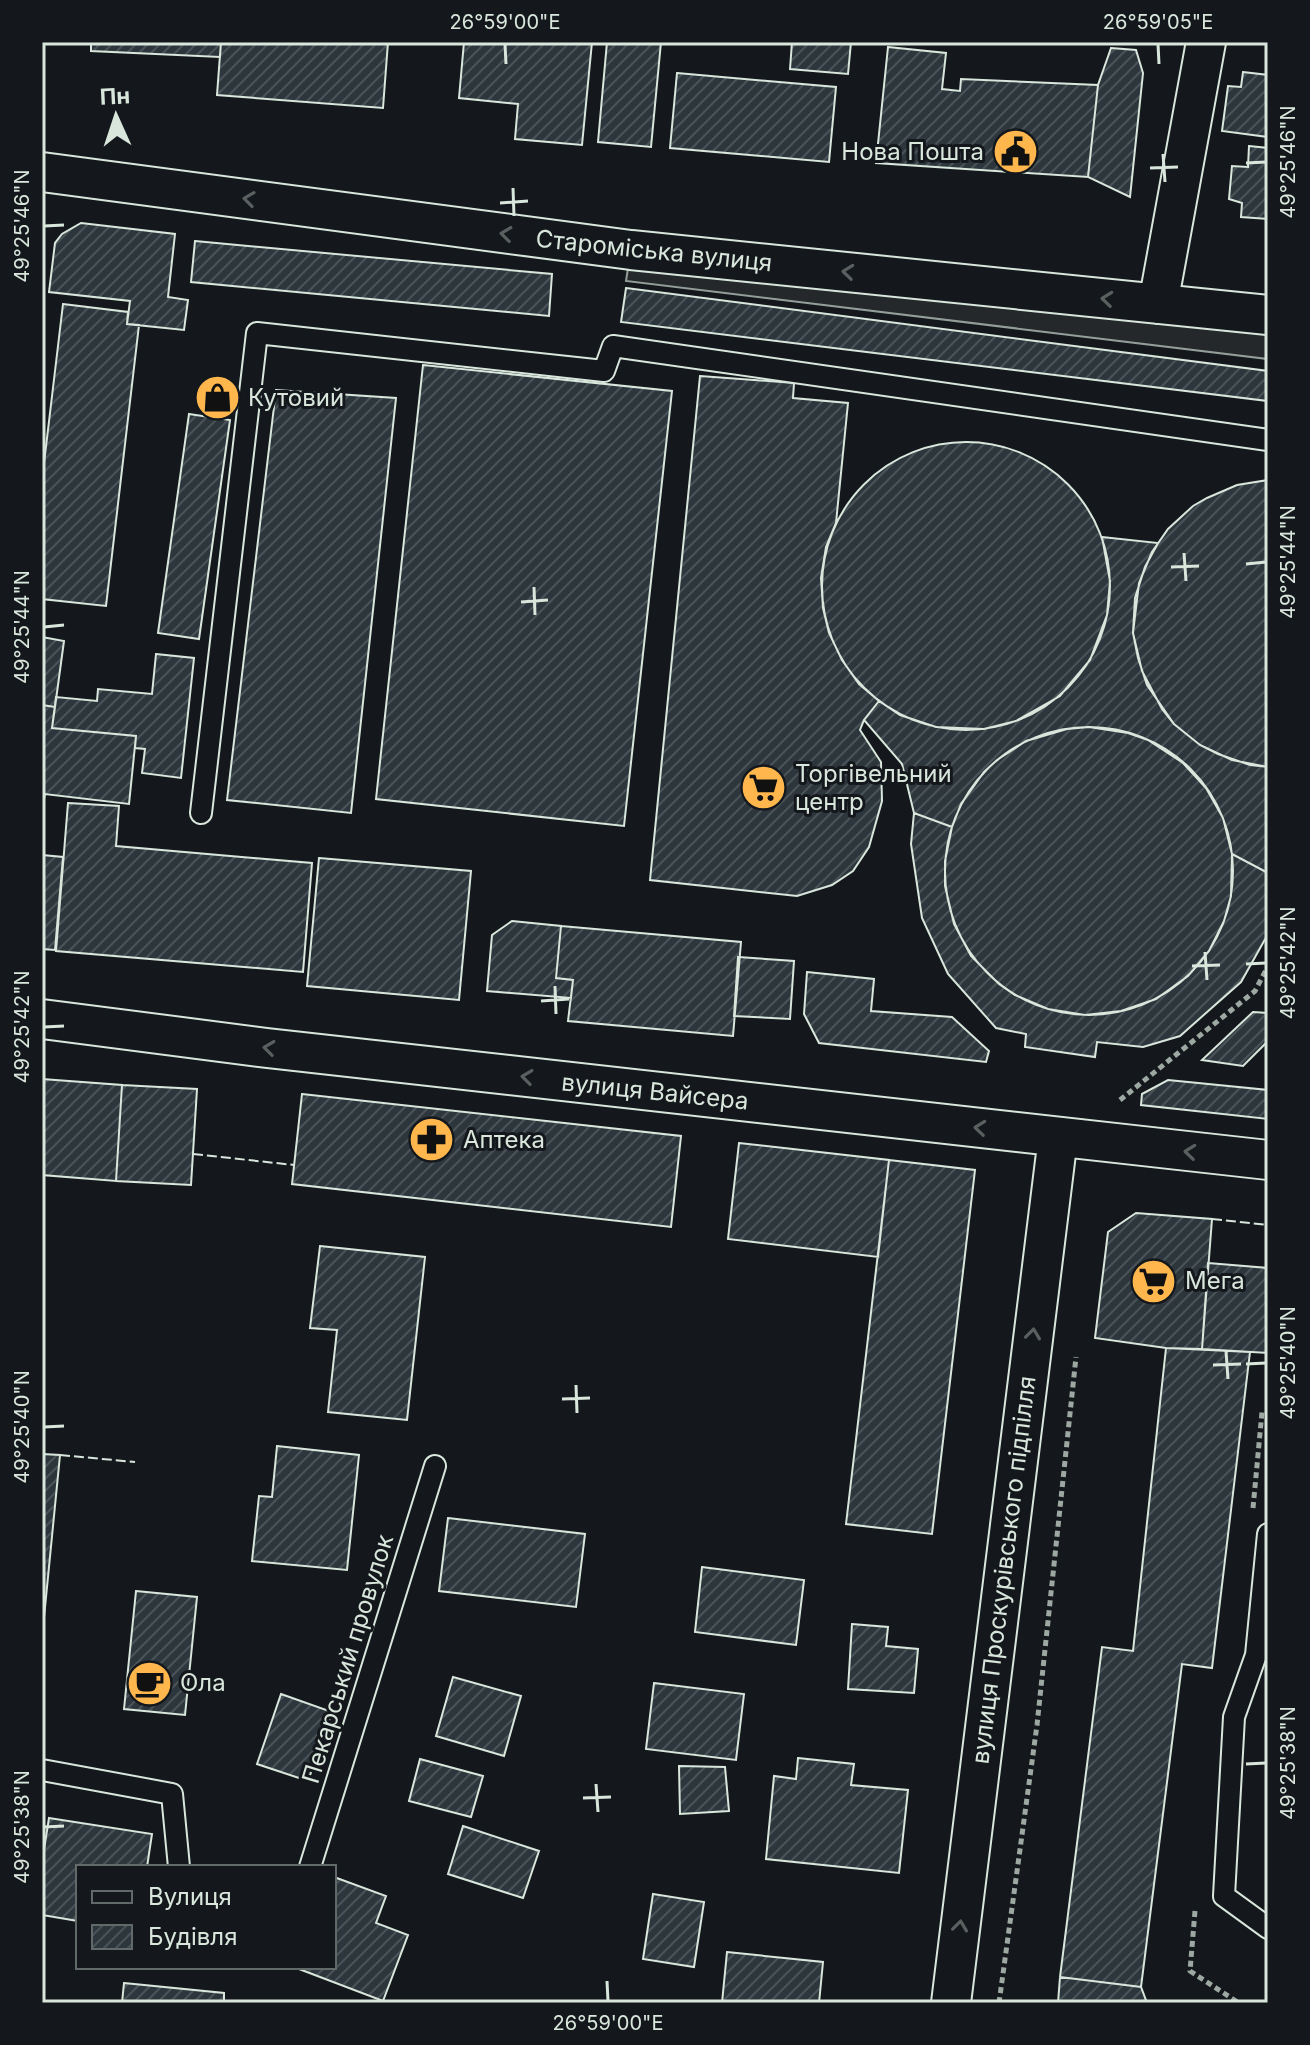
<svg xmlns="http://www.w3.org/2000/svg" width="1310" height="2045" font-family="Inter,sans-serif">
<defs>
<pattern id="building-hatch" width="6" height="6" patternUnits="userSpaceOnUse" patternTransform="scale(2)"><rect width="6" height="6" fill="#2c363c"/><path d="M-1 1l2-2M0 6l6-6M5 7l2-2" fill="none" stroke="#4a5358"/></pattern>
</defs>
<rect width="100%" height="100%" fill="#14181c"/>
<path fill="#24282b" stroke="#939e99" stroke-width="2" d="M631,250L1268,315V359L626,281Z"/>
<path fill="url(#building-hatch)" stroke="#d8e6dc" stroke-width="2" d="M91,42H221L220,57L91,51Z
M221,42H388L383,108L217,95Z
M464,42H592L582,145L515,139L518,104L459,98Z
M607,42H661L651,147L598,142Z
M792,42H851L848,74L790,69Z
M888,47L946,53L942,89L960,91L961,79L1098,85L1088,177L876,163Z
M1111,48L1136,50L1143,73L1130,197L1088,177L1098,85Z
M1243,72L1268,75V137L1222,131L1228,86L1241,87Z
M677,73L836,87L829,162L670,148Z
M1249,146L1268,148V219L1241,217L1242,203L1229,199L1232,166L1248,167Z
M81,223L175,234L168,297L188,300L184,330L127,324L130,301L49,292L55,243L62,234Z
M195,241L552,274L549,316L191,282Z
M626,288L1268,371V401L621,322Z
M63,304L128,312L127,324L139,325L106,606L42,599V480Z
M423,365L672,391L624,826L376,799Z
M700,376L794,383L793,398L848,403L836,523L826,547L821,578L823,608L829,633L842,660L859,684L879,701L864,720L860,730L881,762L882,801L869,847L853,871L832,885L797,896L650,880Z
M276,390L396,398L351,813L227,800Z
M189,414L230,420L199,639L158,633Z
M822 586a144 144 0 1 1 288 0a144 144 0 1 1-288 0Z
M1268,480V767L1250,765L1218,754L1200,745L1174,724L1147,685L1138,658L1133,633L1139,583L1152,552L1168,529L1193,506L1207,498L1237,485Z
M1102,537L1158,543L1145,567L1135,598L1133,633L1142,671L1162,709L1174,724L1200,745L1232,760L1268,767V873L1232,854L1223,818L1206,788L1183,763L1148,740L1128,733L1089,727L1067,729L1026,741L997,760L984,772L961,804L952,827L914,813L902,764L864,720L879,701L900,715L936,727L984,729L1016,721L1060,696L1090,660L1107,615L1110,581Z
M42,637L64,641L55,707L42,705Z
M156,654L194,658L181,778L142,773L145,749L135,748L136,736L52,728L56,697L97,701L98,689L152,694Z
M42,705L55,707L52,728L136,736L129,804L45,794L42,808Z
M945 871a144 144 0 1 1 288 0a144 144 0 1 1-288 0Z
M68,803L119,806L116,846L312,863L303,972L56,951Z
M914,813L952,827L945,861V886L954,924L971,956L999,984L1015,995L1048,1009L1085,1015L1121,1011L1156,999L1188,976L1209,951L1224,921L1231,896L1232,854L1268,873V934L1241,982L1180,1036L1143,1047L1097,1042L1095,1057L1025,1047L1026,1034L996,1028L948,974L922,918L911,844Z
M42,855L63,857L55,950L42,949Z
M319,858L471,871L459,1000L307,986Z
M512,921L561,926L556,978L573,980L571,998L487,991L492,935Z
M561,926L741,942L733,1036L568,1021L573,980L556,978Z
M738,957L794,961L790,1019L734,1016Z
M807,972L874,979L871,1011L952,1017L989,1051L986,1062L819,1043L804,1014Z
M1253,1012L1268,1013V1041L1243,1066L1202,1060Z
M42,1079L122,1085L116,1181L42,1175Z
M1168,1080L1268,1090V1119L1141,1105L1142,1094Z
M122,1085L197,1089L191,1185L116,1181Z
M302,1094L681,1136L671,1227L292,1184Z
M739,1143L889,1160L878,1257L728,1239Z
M889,1160L975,1170L932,1534L846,1524Z
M1136,1213L1212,1219L1202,1349L1166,1348L1095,1338L1108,1232Z
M320,1246L425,1257L407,1420L328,1412L337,1330L310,1328Z
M1208,1263L1268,1268V1353L1202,1349Z
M1166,1348L1250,1352L1212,1668L1182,1664L1141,1987L1060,1977L1102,1647L1133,1651Z
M277,1446L359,1455L347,1570L252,1561L259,1496L272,1497Z
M42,1454L60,1455L42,1638Z
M448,1518L585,1534L576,1607L439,1591Z
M702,1567L804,1580L796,1645L695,1632Z
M136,1591L197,1597L185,1715L124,1709Z
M852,1624L888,1627L886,1646L918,1649L914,1693L848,1689Z
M453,1677L521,1696L504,1756L436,1736Z
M654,1683L744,1694L736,1760L646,1749Z
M281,1694L332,1712L308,1781L257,1764Z
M798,1758L854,1764L851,1785L908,1790L899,1873L766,1859L774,1776L796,1779Z
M420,1759L483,1776L471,1817L409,1801Z
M679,1766L725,1767L729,1811L680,1814Z
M49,1818L152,1834L147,1867H78V1921L42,1915V1862Z
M463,1826L539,1851L523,1898L448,1874Z
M334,1877L386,1896L376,1923L408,1935L383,2001L299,1969L334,1967Z
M653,1894L704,1902L694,1967L643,1959Z
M727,1952L823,1962L819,2003H722Z
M1060,1977L1141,1987L1147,2003H1058Z
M124,1983L224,1993V2003H122Z"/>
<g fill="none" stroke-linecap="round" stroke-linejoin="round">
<defs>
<path id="service" d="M201,813L257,333L604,371L613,346L1268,440
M1268,1534L1256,1655L1234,1717L1224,1896L1268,1928
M42,1770L172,1794L179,1867
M310,1867L435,1466"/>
<path id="minor" d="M42,172L631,250L1268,315
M1158,304L1206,42
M42,1019L267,1048L1268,1160
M951,2003L1058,1137"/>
</defs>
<use href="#service" stroke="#d8e6dc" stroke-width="24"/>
<use href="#minor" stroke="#d8e6dc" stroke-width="42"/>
<path stroke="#9da8a2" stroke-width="5" stroke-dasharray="6 4" stroke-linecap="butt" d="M1120,1100L1255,991L1268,966
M1253,1508L1262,1412H1268
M1195,1911L1190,1971L1239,2003
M999,2003L1037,1725L1076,1357"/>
<use href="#service" stroke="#14181c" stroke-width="20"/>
<use href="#minor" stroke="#14181c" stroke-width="38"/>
<path stroke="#d8e6dc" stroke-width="2" stroke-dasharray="10 4" stroke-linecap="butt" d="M193,1154L294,1165
M1212,1219L1268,1225
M60,1455L135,1462"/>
</g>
<defs><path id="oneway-chevron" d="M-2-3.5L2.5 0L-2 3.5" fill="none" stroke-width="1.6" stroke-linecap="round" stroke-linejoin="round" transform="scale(2)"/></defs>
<g stroke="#59605f">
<use href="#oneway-chevron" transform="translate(249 199) rotate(-172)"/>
<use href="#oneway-chevron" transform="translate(506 234) rotate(-173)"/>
<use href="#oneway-chevron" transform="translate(848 272) rotate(-174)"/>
<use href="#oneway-chevron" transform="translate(1107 299) rotate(-174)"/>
<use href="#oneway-chevron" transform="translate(269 1048) rotate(-173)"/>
<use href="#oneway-chevron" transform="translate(527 1077) rotate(-173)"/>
<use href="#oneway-chevron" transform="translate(980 1128) rotate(-174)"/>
<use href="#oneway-chevron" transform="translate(1190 1152) rotate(-174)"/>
<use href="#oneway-chevron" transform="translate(1033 1334) rotate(-83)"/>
<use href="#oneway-chevron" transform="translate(960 1926) rotate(-83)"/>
</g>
<path fill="none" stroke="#d8e6dc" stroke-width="3" d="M505,44L506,64M1158,44L1159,64M1163,154L1165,182M1246,163L1266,162M1150,168L1178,167M513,188L514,216M500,203L528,201M44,226L64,225M1184,553L1186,581M1246,564L1266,562M1171,567L1199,566M534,587L535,615M521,602L548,600M44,627L64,625M1205,952L1207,980M1246,964L1266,963M1192,966L1220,965M555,986L556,1014M541,1001L569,999M44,1027L64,1026M1226,1351L1228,1379M1246,1364L1266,1363M1213,1365L1241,1364M576,1385L577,1413M562,1399L590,1398M44,1427L64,1426M1246,1764L1266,1763M596,1784L598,1812M583,1798L611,1797M44,1827L64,1826M607,1981L608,2001"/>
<defs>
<symbol id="civic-disc" viewBox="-11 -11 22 22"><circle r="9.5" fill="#ffb74d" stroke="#14181c"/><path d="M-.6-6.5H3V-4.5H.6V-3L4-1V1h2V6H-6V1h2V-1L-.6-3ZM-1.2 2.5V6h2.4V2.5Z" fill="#111"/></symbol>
<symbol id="shop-disc" viewBox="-11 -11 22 22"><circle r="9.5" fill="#ffb74d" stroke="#14181c"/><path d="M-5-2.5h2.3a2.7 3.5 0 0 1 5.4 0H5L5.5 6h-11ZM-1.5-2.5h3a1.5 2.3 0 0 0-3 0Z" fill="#111"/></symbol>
<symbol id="supermarket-disc" viewBox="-11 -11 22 22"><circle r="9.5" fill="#ffb74d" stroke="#14181c"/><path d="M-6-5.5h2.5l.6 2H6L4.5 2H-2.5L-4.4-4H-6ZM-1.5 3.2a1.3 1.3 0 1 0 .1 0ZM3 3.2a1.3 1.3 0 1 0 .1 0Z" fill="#111"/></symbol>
<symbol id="pharmacy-disc" viewBox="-11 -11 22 22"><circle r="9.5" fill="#ffb74d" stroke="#14181c"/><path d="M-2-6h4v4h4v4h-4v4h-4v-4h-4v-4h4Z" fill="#111"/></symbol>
<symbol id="cafe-disc" viewBox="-11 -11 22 22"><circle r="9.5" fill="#ffb74d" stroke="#14181c"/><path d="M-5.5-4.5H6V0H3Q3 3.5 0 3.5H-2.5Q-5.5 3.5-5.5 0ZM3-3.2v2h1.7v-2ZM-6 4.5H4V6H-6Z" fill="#111"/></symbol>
</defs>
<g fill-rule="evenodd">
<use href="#civic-disc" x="990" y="126" width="51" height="51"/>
<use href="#shop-disc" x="192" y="372" width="51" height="51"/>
<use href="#supermarket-disc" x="738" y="762" width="51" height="51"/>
<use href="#pharmacy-disc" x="406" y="1114" width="51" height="51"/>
<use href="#supermarket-disc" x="1128" y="1256" width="51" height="51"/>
<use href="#cafe-disc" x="124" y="1658" width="51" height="51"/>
</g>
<g text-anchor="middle" stroke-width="6" stroke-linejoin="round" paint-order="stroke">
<g font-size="24" fill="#d8e6dc" stroke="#14181c" text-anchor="start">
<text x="984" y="160" text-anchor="end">Нова Пошта</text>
<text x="248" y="406">Кутовий</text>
<text x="795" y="782">Торгівельний<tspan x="795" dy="28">центр</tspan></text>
<text x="463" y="1148">Аптека</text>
<text x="1185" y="1289">Мега</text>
<text x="180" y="1691">Ола</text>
</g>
<g font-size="24" fill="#d8e6dc" stroke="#14181c">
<text transform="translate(654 251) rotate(6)" y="8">Староміська вулиця</text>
<text transform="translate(655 1092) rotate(6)" y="8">вулиця Вайсера</text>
<text transform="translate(1004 1570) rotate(-83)" y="8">вулиця Проскурівського підпілля</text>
<text transform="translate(348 1659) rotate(-73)" y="8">Пекарський провулок</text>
</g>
</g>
<rect width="1310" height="2045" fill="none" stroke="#14181c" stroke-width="88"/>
<rect x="76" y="1865" width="260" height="104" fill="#14181c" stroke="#626a69" stroke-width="2"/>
<rect x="92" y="1891" width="40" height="12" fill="#14181c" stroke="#626a69" stroke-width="2"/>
<text x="148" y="1905" font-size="24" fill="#d8e6dc">Вулиця</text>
<rect x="92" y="1925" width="40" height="24" fill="url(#building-hatch)" stroke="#626a69" stroke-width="2"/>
<text x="148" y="1945" font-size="24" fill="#d8e6dc">Будівля</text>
<g transform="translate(116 116) rotate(357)" stroke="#14181c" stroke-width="6" paint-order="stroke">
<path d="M0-6L14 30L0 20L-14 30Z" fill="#d8e6dc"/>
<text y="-12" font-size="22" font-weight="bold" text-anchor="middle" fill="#d8e6dc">Пн</text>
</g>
<rect x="44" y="44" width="1222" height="1957" fill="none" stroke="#d8e6dc" stroke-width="3"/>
<g font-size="20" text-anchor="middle" fill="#d8e6dc">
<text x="505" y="29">26°59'00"E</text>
<text x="1158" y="29">26°59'05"E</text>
<text transform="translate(1288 162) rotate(-90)" y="7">49°25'46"N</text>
<text transform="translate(22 226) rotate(-90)" y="7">49°25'46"N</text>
<text transform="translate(1288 562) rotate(-90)" y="7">49°25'44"N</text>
<text transform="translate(22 627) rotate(-90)" y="7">49°25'44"N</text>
<text transform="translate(1288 963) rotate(-90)" y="7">49°25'42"N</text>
<text transform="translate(22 1027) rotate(-90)" y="7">49°25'42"N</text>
<text transform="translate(1288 1363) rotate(-90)" y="7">49°25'40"N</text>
<text transform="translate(22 1427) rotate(-90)" y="7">49°25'40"N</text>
<text transform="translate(1288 1763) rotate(-90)" y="7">49°25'38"N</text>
<text transform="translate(22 1827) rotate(-90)" y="7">49°25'38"N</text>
<text x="608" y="2030">26°59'00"E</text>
</g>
</svg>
